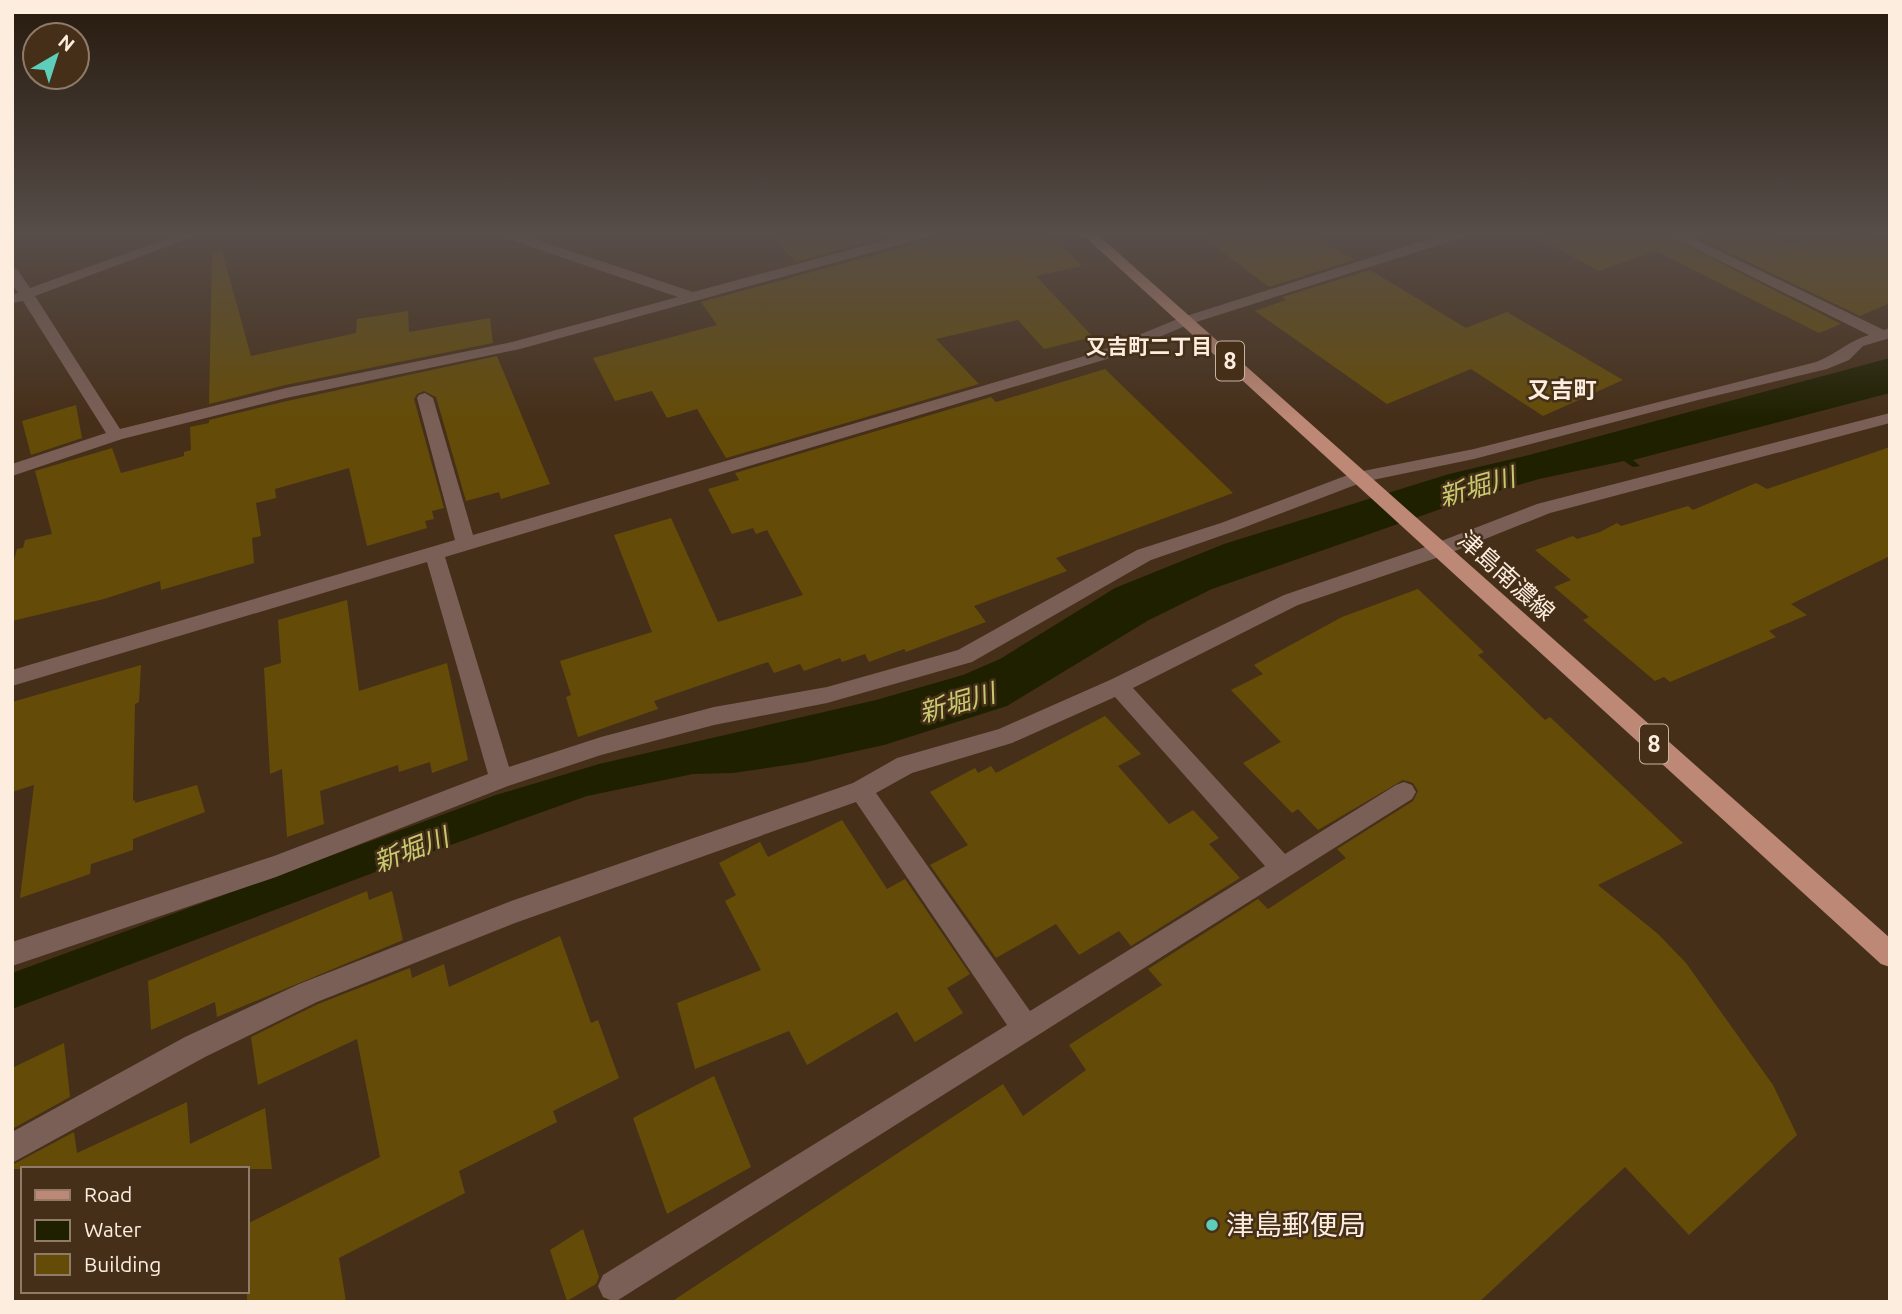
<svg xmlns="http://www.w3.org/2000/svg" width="1902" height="1314" font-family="Ubuntu,'Noto Sans JP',sans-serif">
<rect width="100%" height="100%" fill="#462f19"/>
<path fill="#1f2000" d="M1890,358V393L1633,460L1640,466L1633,467L1624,461L1539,479L1455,504L1212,589L1149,620L1007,706L884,745L807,762L733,773L693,774L587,796L378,871L12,1009V973L496,795L599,764L876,700L963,675L1000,659L1115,588L1224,544L1449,474L1529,455Z"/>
<path fill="#644c08" d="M770,234H898L795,262Z
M933,234H1049L1082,266L1036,276L1093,337L1044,349L1018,320L936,339L979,384L726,458L697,409L667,418L652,391L615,401L593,358L717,325L701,302L929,240Z
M1198,234H1311L1354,260L1269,287Z
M1530,234H1664L1841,324L1819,333L1656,251L1599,271Z
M1690,234H1774L1777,246L1870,234L1890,246V303L1860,316Z
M222,251L251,356L356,333L357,319L408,311L409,332L490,318L493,343L285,385L209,404L212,252Z
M1370,270L1466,328L1507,312L1623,380L1543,416L1471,369L1387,404L1255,311L1286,300L1282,297Z
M497,356L550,484L501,499L499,492L466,501L436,397L424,391L417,394L414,399L444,508L432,511L434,519L425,521L427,528L367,546L349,468L275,489L276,498L256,503L261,536L252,538L254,563L161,590L160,581L104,599L12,621V568L17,549L23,548L25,540L52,534L35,471L112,448L121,473L184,456V452L191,450L190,427L209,423V420L287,401Z
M1105,369L1233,493L1056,558L1067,571L974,606L986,622L906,652L904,649L869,662L865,654L842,662L840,658L804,671L800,664L774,673L768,662L654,701L658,709L578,737L566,697L571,695L560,661L652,632L614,535L671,518L718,622L803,595L767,530L756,534L753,528L732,534L708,489L739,480L735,473L991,397L996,402Z
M76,405L82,438L31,455L22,421Z
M1890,447V556L1791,604L1807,615L1769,631L1776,637L1670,682L1664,677L1655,681L1583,620L1589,617L1554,587L1571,580L1535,550L1573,536L1577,539L1600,532L1617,523L1621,526L1688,506L1693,510L1756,483L1767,489Z
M1418,589L1484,652L1478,655L1545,720L1550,717L1683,843L1598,885L1658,934L1686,963L1773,1085L1797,1135L1689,1235L1625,1167L1479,1302H671L1003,1084L1023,1116L1086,1070L1069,1045L1162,985L1148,969L1258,899L1268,909L1346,858L1337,849L1413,801L1418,791L1413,783L1403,780L1318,830L1298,809L1292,813L1243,763L1281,742L1231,690L1263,674L1254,665L1342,617Z
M347,600L359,691L447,663L468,760L432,773L430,762L399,772L398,765L320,791L324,824L287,837L282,769L270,774L264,668L281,663L278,620Z
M141,665L139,702L135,704L133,801L135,800V803L197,785L205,812L133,839V850L91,864L90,874L20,898L34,785L12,792V702Z
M1105,716L1141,754L1118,766L1169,824L1193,810L1219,838L1209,844L1240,878L1131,946L1119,931L1079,955L1056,924L996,958L930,865L968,845L930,792L975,768L978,773L991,766L996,773Z
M842,820L887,889L905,879L970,974L947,988L963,1013L915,1042L897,1012L807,1065L789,1031L695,1069L677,1003L761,970L725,901L736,895L719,863L760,842L768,857Z
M367,891L369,900L392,891L403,940L217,1017L215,1002L151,1030L148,981Z
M560,936L591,1023L598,1020L619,1078L553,1111L557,1122L459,1171L465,1193L339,1258L346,1302H247V1224L380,1157L357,1039L258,1085L251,1037L318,1004L410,968L412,978L444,964L449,987Z
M64,1043L70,1097L12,1129V1068Z
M714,1076L751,1167L667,1214L633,1118Z
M187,1102L190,1144L265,1108L272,1169H12V1165L74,1132L77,1153Z
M583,1229L599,1277L596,1284L567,1301L550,1250Z"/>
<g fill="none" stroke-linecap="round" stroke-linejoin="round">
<path fill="#7a5f56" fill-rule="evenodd" d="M180,234H200L35,296L120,429L286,388L512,342L678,297L502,237L500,234H520L693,292L908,234H930L928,237L520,349L286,398L122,439L12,476V464L106,433L23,301L12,303V295L18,293L12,284V268L17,269L30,288Z
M1445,234H1466L1464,237L1190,324L1107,359L445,557L509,767L601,737L714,707L827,687L958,650L1137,550L1221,523L1353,473L1474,449L1816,362C1837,354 1848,341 1869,335L1666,234H1684L1884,330L1890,328V338L1863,346L1849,360L1827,369L1698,400L1474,459L1363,482L1235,531L1151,560L972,662L827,703L714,725L601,755L508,786L276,877L12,966V942L274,856L488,774L427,562L12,686V670L455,540L417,398L419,395L425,393L433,398L473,535L1095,353L1180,318Z
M1890,413V423L1550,513L1445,555L1298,605L1133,688L1285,854L1396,785L1404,782L1412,785L1416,792L1412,799L615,1302L603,1297L598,1286L603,1275L1007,1025L856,802L515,923L317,1002L205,1057L12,1163V1132L185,1037L299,984L514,900L853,783L897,758L999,729L1110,680L1284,595L1431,545L1537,504ZM1115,697L1265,866L1030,1011L876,793L912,773L1012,743Z"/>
<path fill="#bd8875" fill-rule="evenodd" d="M1082,234H1097L1890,938V967L1881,964Z"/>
</g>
<linearGradient id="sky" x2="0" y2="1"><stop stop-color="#261a0e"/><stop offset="0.56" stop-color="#574d49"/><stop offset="1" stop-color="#574d49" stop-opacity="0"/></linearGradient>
<rect width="1902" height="418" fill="url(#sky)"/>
<circle fill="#5cceba" stroke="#462f19" stroke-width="2.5" cx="1212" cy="1225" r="7"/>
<g text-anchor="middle" stroke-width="5" stroke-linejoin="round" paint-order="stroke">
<g font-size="21" font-weight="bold" fill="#fceddf" stroke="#462f19">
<text x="1149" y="354">又吉町二丁目</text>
</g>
<g fill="#462f19" stroke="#c5b4a4" stroke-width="2">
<rect x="1216" y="341.5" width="28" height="39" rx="5"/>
<rect x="1640" y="724.5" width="28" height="39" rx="5"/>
</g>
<g font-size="23" font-weight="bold" fill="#fceddf">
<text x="1230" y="369">8</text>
<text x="1654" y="752">8</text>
</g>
<g font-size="23" font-weight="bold" fill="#fceddf" stroke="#462f19">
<text x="1562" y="398">又吉町</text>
</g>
<g font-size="24" fill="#fceddf" stroke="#462f19">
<text transform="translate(1506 576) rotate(42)" y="8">津島南濃線</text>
</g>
<g font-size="26" font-style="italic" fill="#c8ca6f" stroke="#462f19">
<text transform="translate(1477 487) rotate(-16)" y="9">新堀川</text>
<text transform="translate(957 703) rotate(-16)" y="9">新堀川</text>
<text transform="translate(411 850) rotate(-21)" y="9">新堀川</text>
</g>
<g font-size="28" fill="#fceddf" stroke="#462f19" text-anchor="start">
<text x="1226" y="1235">津島郵便局</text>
</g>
</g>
<rect width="1902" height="1314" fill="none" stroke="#fceddf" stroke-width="28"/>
<rect x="21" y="1167" width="228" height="126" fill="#462f19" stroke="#8f7b68" stroke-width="2"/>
<rect x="35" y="1190" width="35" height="10" fill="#bd8875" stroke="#8f7b68" stroke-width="2"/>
<text x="84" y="1202" font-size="21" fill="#fceddf">Road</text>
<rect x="35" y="1220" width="35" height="21" fill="#1f2000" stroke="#8f7b68" stroke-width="2"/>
<text x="84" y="1237" font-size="21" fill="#fceddf">Water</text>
<rect x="35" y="1254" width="35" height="21" fill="#644c08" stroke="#8f7b68" stroke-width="2"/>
<text x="84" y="1272" font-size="21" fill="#fceddf">Building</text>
<g transform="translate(56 56) rotate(39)"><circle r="33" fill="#462f19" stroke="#8f7b68" stroke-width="2"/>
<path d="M0-5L12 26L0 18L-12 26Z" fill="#5cceba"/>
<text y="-10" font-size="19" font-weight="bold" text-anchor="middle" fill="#fceddf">N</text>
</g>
</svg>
